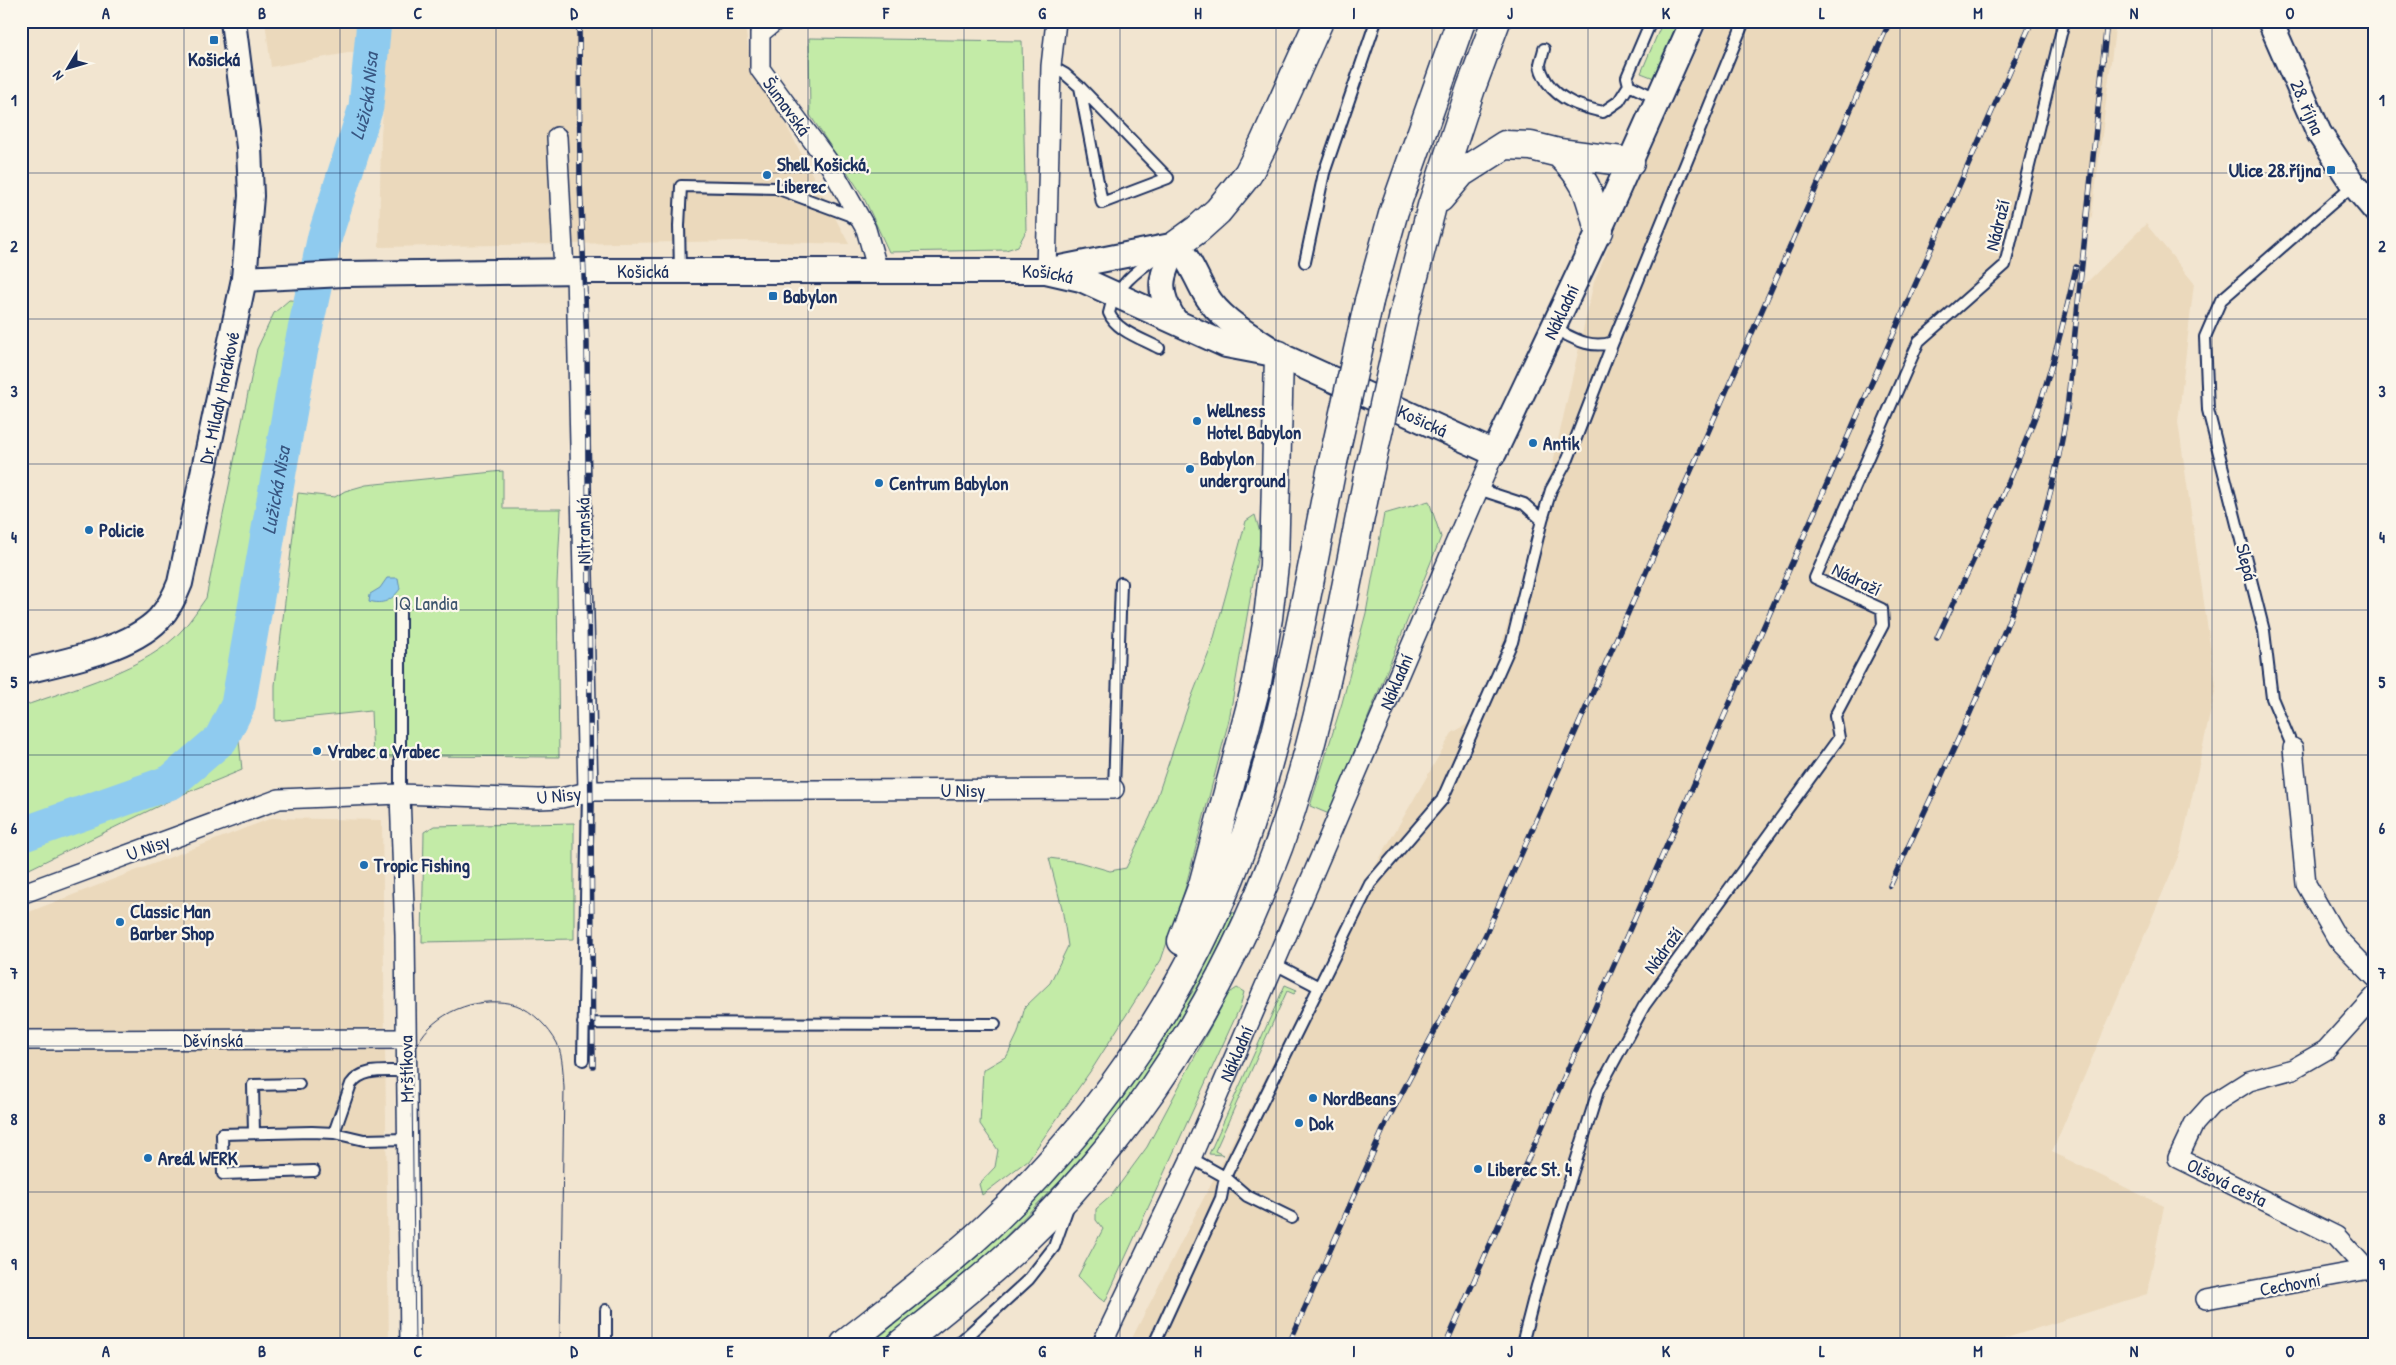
<svg xmlns="http://www.w3.org/2000/svg" width="2396" height="1365" font-family="'Patrick Hand',sans-serif">
<rect width="100%" height="100%" fill="#f2e5d0"/>
<filter id="ink" filterUnits="userSpaceOnUse"><feTurbulence type="fractalNoise" baseFrequency=".02" numOctaves="2"/><feDisplacementMap in="SourceGraphic" scale="10" xChannelSelector="R" yChannelSelector="G"/><feConvolveMatrix kernelMatrix="1 2 1 2 8 2 1 2 1" color-interpolation-filters="sRGB"/></filter>
<g filter="url(#ink)">
<path fill="#ebd9bc" d="M265,21H359V51L271,67Z
M391,21H744L753,76L776,106L849,244L742,241L379,247L381,134Z
M1709,21H2116L2092,215L2074,295L2146,224L2194,283L2178,422L2216,686L2180,852L2052,1152L2164,1206L2147,1294L1987,1344H1129L1362,889L1452,733L1480,717L1544,502L1594,282L1626,204Z
M272,818L382,820L389,1344H21V915Z"/>
<path fill="#c3eba7" stroke="#6f8d82" d="M1663,21H1680L1654,78L1641,73Z
M809,38L1022,41L1026,231L1018,246L1006,250L889,252L863,196L810,115Z
M289,300L307,301L246,617L235,700L242,770L181,795L21,873V707C70,689 149,669 183,629C191,620 198,609 206,598L257,349L274,313Z
M503,471V509H561L557,584L559,757L418,756L373,759L371,711L275,721V685L298,493L335,497L345,491L366,485Z
M1429,501L1441,537L1329,814L1310,806L1342,703L1366,613L1384,514Z
M1255,515L1261,536L1229,720L1185,889L1161,960L1094,1066L1028,1160L982,1195L979,1184L995,1167L998,1150L980,1124L983,1070L1007,1056L1018,1033L1025,1007L1050,983L1068,946L1062,908L1049,858L1079,862L1110,871L1126,868L1151,815L1188,706L1212,645L1246,521Z
M574,823V939L422,942L424,832L434,826Z
M1230,912L1235,913L1200,989L1174,1034L1130,1099L1098,1138L1062,1179L997,1245L959,1279L878,1344H870L978,1256L1032,1203L1122,1099L1193,991Z
M1285,985L1297,990L1294,994L1287,991L1215,1151L1223,1155L1209,1154Z
M1237,988L1244,992L1240,1007L1105,1302L1099,1298L1078,1276L1103,1229L1096,1220V1209L1111,1196L1147,1147L1228,994Z"/>
<path fill="#8fcbef" stroke="#618db5" d="M387,578H398L400,589C391,601 383,605 369,601L370,594L380,588Z"/>
<g fill="none" stroke-linecap="round" stroke-linejoin="round">
<path stroke="#8fcbef" stroke-width="35" id="s1" d="M21,835L171,782L221,739L238,705L299,358L325,236L366,107L374,21"/>
<defs>
<path id="service" d="M1651,21L1627,77L1629,85L1658,99
M1544,49C1543,54 1541,59 1540,64C1540,70 1544,77 1547,82C1560,101 1581,107 1603,112L1619,101L1629,85
M1051,66L1065,74L1080,87L1102,203L1168,178L1080,87
M1158,256C1139,269 1113,288 1109,313C1116,331 1143,339 1159,348
M1305,262L1324,173L1376,21
M680,271L679,226L681,186L776,188L849,215L858,222
M1553,328C1573,338 1590,350 1613,342L1744,21
M1478,489L1524,504L1542,520
M2293,748L2272,698L2264,631L2208,410L2205,337L2221,300L2353,185
M1114,789L1121,583
M400,794V610
M1275,964L1319,987
M583,1023L995,1024
M583,1060L588,792
M254,1133L253,1085L299,1084
M334,1133L351,1084C363,1067 387,1072 406,1071
M314,1171L223,1174L222,1134L312,1132L334,1133L364,1140L407,1139
M1292,1218L1247,1196L1225,1177L1370,884L1442,800L1512,642L1542,520L1551,490L1568,459L1613,342
M606,1310V1344
M958,1344L1029,1279L1054,1247L1068,1207
M1154,1344L1221,1198L1225,1177L1191,1158
M1522,1344L1537,1286L1598,1091L1644,1006L1839,738L1835,716L1883,625L1882,609L1815,578L1919,341L2005,265L2064,21"/>
<g id="minor">
<path d="M775,21L760,33V69L827,160L866,229L878,271"/>
<path d="M557,137L564,271"/>
<path d="M576,271L588,792"/>
<path d="M1046,271L1051,66L1056,21"/>
<path d="M2293,748L2306,884L2337,938L2375,977"/>
<path d="M400,794L405,935L410,1344"/>
<path d="M21,894L279,799L400,794L539,799L561,798L592,791L1114,789"/>
<path d="M21,1040L406,1039"/>
<path d="M2367,1270L2336,1236L2178,1158L2194,1124L2211,1105L2249,1081L2293,1069L2326,1050L2375,996"/>
<path d="M2206,1299L2375,1268"/>
<path id="s2" d="M1102,1344L1191,1158L1494,453"/>
</g>
<g id="tertiary">
<path id="s3" d="M2270,21L2319,133L2353,184L2375,210"/>
<path d="M1176,245C1190,259 1196,278 1206,295C1221,320 1248,334 1272,350"/>
<path d="M1055,269L1176,245"/>
<path id="s4" d="M244,279L344,274L585,271H1046L1081,279L1226,345L1279,355L1494,453L1599,231L1693,21"/>
<path d="M1175,321C1155,290 1161,275 1176,245"/>
<path id="s5" d="M21,672C62,662 129,650 159,619C169,608 175,596 180,583L244,279L251,196L249,147L233,21"/>
</g>
<path id="trunk" d="M1559,153C1588,181 1589,193 1599,231
M1440,198L1461,173L1505,145L1531,146L1559,153L1630,162
M1176,245L1198,229L1218,211L1248,174L1264,143L1319,21
M1369,301L1394,211L1461,21
M1404,315L1432,206L1471,88L1496,21
M1182,941L1203,885L1237,759L1257,682L1268,618L1274,565L1279,355
M845,1344C893,1306 942,1269 986,1228C1103,1119 1197,980 1248,829C1288,709 1308,585 1333,462
M901,1344C941,1312 981,1281 1018,1246C1153,1118 1250,953 1302,775C1330,677 1348,576 1368,477"/>
</defs>
<use href="#service" stroke="#1b2f5e" stroke-width="14"/>
<use href="#minor" stroke="#1b2f5e" stroke-width="22"/>
<use href="#tertiary" stroke="#1b2f5e" stroke-width="28"/>
<use href="#trunk" stroke="#1b2f5e" stroke-width="31"/>
<use href="#service" stroke="#fbf7ec" stroke-width="10"/>
<use href="#minor" stroke="#fbf7ec" stroke-width="19"/>
<use href="#tertiary" stroke="#fbf7ec" stroke-width="24"/>
<use href="#trunk" stroke="#fbf7ec" stroke-width="28"/>
<path stroke="#1b2f5e" stroke-width="1" d="M415,1344L412,1086C412,1070 412,1052 421,1038C440,1009 483,995 516,1005C533,1011 549,1028 557,1043C563,1056 563,1074 564,1088L560,1344"/>
<defs>
<path id="rail" d="M579,21L580,182L587,343L593,1066
M1937,638C1971,565 2007,492 2035,417C2053,368 2065,318 2076,267
M1890,886C1960,733 2042,579 2067,410L2107,21
M1289,1344L1386,1123L1485,936L1890,21
M1446,1344L2032,21"/>
</defs>
<use href="#rail" stroke="#1b2f5e" stroke-width="5.5"/>
<use href="#rail" stroke="#fbf7ec" stroke-width="4" stroke-dasharray="11" stroke-linecap="butt"/>
<defs>
<path id="trunk-bridge" d="M1333,462L1369,301
M1368,477L1404,315"/>
</defs>
<use href="#trunk-bridge" stroke="#1b2f5e" stroke-width="31" stroke-linecap="butt"/>
<use href="#trunk-bridge" stroke="#fbf7ec" stroke-width="28"/>
</g>
</g>
<path fill="none" stroke="#1b2f5e" stroke-width="1" stroke-opacity="0.55" d="M184,21V1344M340,21V1344M496,21V1344M652,21V1344M808,21V1344M964,21V1344M1120,21V1344M1276,21V1344M1432,21V1344M1588,21V1344M1744,21V1344M1900,21V1344M2056,21V1344M2212,21V1344M21,173H2375M21,319H2375M21,464H2375M21,610H2375M21,755H2375M21,901H2375M21,1046H2375M21,1192H2375"/>
<g fill="#1f6fb2" stroke="#fbf7ec" stroke-width="2">
<rect x="209" y="35" width="10" height="10" rx="2.5"/>
<rect x="2326" y="165" width="10" height="10" rx="2.5"/>
<circle cx="767" cy="175" r="5"/>
<rect x="768" y="291" width="10" height="10" rx="2.5"/>
<circle cx="1197" cy="421" r="5"/>
<circle cx="1533" cy="443" r="5"/>
<circle cx="1190" cy="469" r="5"/>
<circle cx="879" cy="483" r="5"/>
<circle cx="89" cy="530" r="5"/>
<circle cx="317" cy="751" r="5"/>
<circle cx="364" cy="865" r="5"/>
<circle cx="120" cy="922" r="5"/>
<circle cx="1313" cy="1098" r="5"/>
<circle cx="1299" cy="1123" r="5"/>
<circle cx="148" cy="1158" r="5"/>
<circle cx="1478" cy="1169" r="5"/>
</g>
<g text-anchor="middle" stroke-width="4.5" stroke-linejoin="round" paint-order="stroke">
<g font-size="19" font-weight="bold" fill="#1b2f5e" stroke="#fbf7ec" text-anchor="start">
<text x="214" y="66" text-anchor="middle">Košická</text>
<text x="777" y="171">Shell Košická,<tspan x="777" dy="22">Liberec</tspan></text>
<text x="2321" y="177" text-anchor="end">Ulice 28.října</text>
<text x="783" y="303">Babylon</text>
<text x="1207" y="417">Wellness<tspan x="1207" dy="22">Hotel Babylon</tspan></text>
<text x="1543" y="450">Antik</text>
<text x="1200" y="465">Babylon<tspan x="1200" dy="22">underground</tspan></text>
<text x="889" y="490">Centrum Babylon</text>
<text x="99" y="537">Policie</text>
<text x="327" y="758">Vrabec a Vrabec</text>
<text x="374" y="872">Tropic Fishing</text>
<text x="130" y="918">Classic Man<tspan x="130" dy="22">Barber Shop</tspan></text>
<text x="1323" y="1105">NordBeans</text>
<text x="1309" y="1130">Dok</text>
<text x="158" y="1165">Areál WERK</text>
<text x="1488" y="1176">Liberec St. 4</text>
</g>
<g font-size="19" fill="#1b2f5e" stroke="#fbf7ec">
<text transform="translate(787 106) rotate(54)" y="7">Šumavská</text>
<text dy="7" stroke="none"><textPath href="#s3" startOffset="94">28. října</textPath></text>
<text transform="translate(1997 225) rotate(-76)" y="7">Nádraží</text>
<text dy="7" stroke="none"><textPath href="#s4" startOffset="399">Košická</textPath></text>
<text dy="7" stroke="none"><textPath href="#s4" startOffset="804">Košická</textPath></text>
<text dy="7" stroke="none"><textPath href="#s4" startOffset="1444">Nákladní</textPath></text>
<text dy="7" stroke="none"><textPath href="#s5" startOffset="381">Dr. Milady Horákové</textPath></text>
<text dy="7" stroke="none"><textPath href="#s4" startOffset="1209">Košická</textPath></text>
<text transform="translate(583 531) rotate(-91)" y="7">Nitranská</text>
<text transform="translate(2247 562) rotate(76)" y="7">Slepá</text>
<text transform="translate(1857 579) rotate(26)" y="7">Nádraží</text>
<text dy="7" stroke="none"><textPath href="#s2" startOffset="725">Nákladní</textPath></text>
<text x="963" y="797">U Nisy</text>
<text transform="translate(559 795) rotate(-6)" y="7">U Nisy</text>
<text transform="translate(148 847) rotate(-20)" y="7">U Nisy</text>
<text transform="translate(1663 950) rotate(-54)" y="7">Nádraží</text>
<text x="213" y="1047">Děvínská</text>
<text dy="7" stroke="none"><textPath href="#s2" startOffset="320">Nákladní</textPath></text>
<text transform="translate(406 1069) rotate(-91)" y="7">Mrštíkova</text>
<text transform="translate(2227 1182) rotate(26)" y="7">Olšová cesta</text>
<text transform="translate(2290 1284) rotate(-10)" y="7">Cechovní</text>
</g>
<g font-size="19" fill="#3d556d" stroke="#fbf7ec">
<text x="426" y="610">IQ Landia</text>
</g>
<g font-size="20" font-style="italic" fill="#385682" stroke="#fbf7ec">
<text dy="7" stroke="none"><textPath href="#s1" startOffset="886">Lužická Nisa</textPath></text>
<text dy="7" stroke="none"><textPath href="#s1" startOffset="481">Lužická Nisa</textPath></text>
</g>
</g>
<rect width="2396" height="1365" fill="none" stroke="#fbf7ec" stroke-width="55"/>
<g transform="translate(68 68) rotate(232)" stroke="#fbf7ec" stroke-width="4" paint-order="stroke">
<path d="M0-4L9 19L0 12L-9 19Z" fill="#1b2f5e"/>
<text y="-8" font-size="14" font-weight="bold" text-anchor="middle" fill="#1b2f5e">N</text>
</g>
<rect x="28" y="28" width="2340" height="1310" fill="none" stroke="#1b2f5e" stroke-width="2"/>
<g font-size="16" text-anchor="middle" font-weight="bold" fill="#1b2f5e">
<text x="106" y="19">A</text>
<text x="262" y="19">B</text>
<text x="418" y="19">C</text>
<text x="574" y="19">D</text>
<text x="730" y="19">E</text>
<text x="886" y="19">F</text>
<text x="1042" y="19">G</text>
<text x="1198" y="19">H</text>
<text x="1354" y="19">I</text>
<text x="1510" y="19">J</text>
<text x="1666" y="19">K</text>
<text x="1822" y="19">L</text>
<text x="1978" y="19">M</text>
<text x="2134" y="19">N</text>
<text x="2290" y="19">O</text>
<text x="14" y="106">1</text>
<text x="2382" y="106">1</text>
<text x="14" y="252">2</text>
<text x="2382" y="252">2</text>
<text x="14" y="397">3</text>
<text x="2382" y="397">3</text>
<text x="14" y="543">4</text>
<text x="2382" y="543">4</text>
<text x="14" y="688">5</text>
<text x="2382" y="688">5</text>
<text x="14" y="834">6</text>
<text x="2382" y="834">6</text>
<text x="14" y="979">7</text>
<text x="2382" y="979">7</text>
<text x="14" y="1125">8</text>
<text x="2382" y="1125">8</text>
<text x="14" y="1270">9</text>
<text x="2382" y="1270">9</text>
<text x="106" y="1357">A</text>
<text x="262" y="1357">B</text>
<text x="418" y="1357">C</text>
<text x="574" y="1357">D</text>
<text x="730" y="1357">E</text>
<text x="886" y="1357">F</text>
<text x="1042" y="1357">G</text>
<text x="1198" y="1357">H</text>
<text x="1354" y="1357">I</text>
<text x="1510" y="1357">J</text>
<text x="1666" y="1357">K</text>
<text x="1822" y="1357">L</text>
<text x="1978" y="1357">M</text>
<text x="2134" y="1357">N</text>
<text x="2290" y="1357">O</text>
</g>
</svg>
